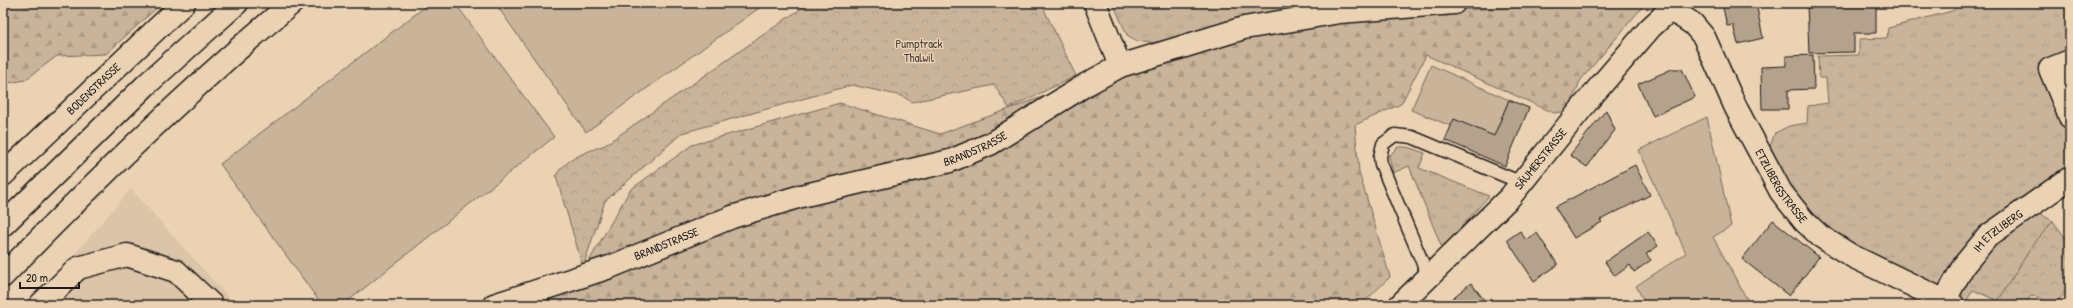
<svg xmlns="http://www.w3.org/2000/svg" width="2073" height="308" font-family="'Patrick Hand',sans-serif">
<defs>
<pattern id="grass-tufts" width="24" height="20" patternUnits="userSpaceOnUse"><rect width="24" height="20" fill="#c9b49a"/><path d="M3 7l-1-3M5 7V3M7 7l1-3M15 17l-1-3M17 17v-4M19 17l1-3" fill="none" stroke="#ac9a84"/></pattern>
<pattern id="forest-firs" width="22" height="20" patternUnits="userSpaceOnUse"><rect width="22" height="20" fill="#c9b49a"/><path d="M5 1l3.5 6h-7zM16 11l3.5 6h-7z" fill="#ac9a84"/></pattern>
<pattern id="park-crowns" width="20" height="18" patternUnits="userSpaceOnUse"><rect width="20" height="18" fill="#c9b49a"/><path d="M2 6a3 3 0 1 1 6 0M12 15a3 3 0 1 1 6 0" fill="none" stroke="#ac9a84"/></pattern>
</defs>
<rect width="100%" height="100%" fill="#ebd2b3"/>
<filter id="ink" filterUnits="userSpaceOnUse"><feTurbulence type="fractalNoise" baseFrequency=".025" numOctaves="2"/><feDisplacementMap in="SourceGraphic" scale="8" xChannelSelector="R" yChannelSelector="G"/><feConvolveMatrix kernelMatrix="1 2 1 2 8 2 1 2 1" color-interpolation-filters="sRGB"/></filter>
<g filter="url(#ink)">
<path fill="#dbc4a7" d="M131,189L235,305H30Z"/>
<path fill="url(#grass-tufts)" stroke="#72685b" d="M1113,3H1353L1261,13L1196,35L1150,43L1137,41L1127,35Z
M1963,3H2070V53L2038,64L2070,130V173L1948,277L1939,287L1928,288L1811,220L1768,152L1775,133L1789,126L1807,123L1808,106L1828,103L1826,78H1819L1818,56L1859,55V39L1887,38L1888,28L1952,11Z
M1398,147H1407L1425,153L1419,168L1489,196L1442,248L1409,166L1393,173L1389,156Z
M2032,214L2042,215L2053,221L2032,247L1998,301L1973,290L1964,305L1958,293L1980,255Z"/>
<path fill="url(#forest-firs)" stroke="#72685b" d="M3,3H162L106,54L57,56L25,80L3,84Z
M1644,5L1580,81L1568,111L1554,113L1426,55L1401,104L1355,125L1359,172L1390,277L1361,305H468L581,275L630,190L692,145L840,103L940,134L1221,32L1435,10Z"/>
<path fill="url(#park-crowns)" stroke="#72685b" d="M809,3H1041L1076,76L1009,108L994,85L912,102L902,96L852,85L682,133L605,201L583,267L556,176C564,159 589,151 605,145Z
M2053,221L2070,244V289L2053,305L2038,297L2031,296L2024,305H2006L1998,301L2032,246Z"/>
<path fill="#c9b49a" stroke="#72685b" d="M430,3H455L554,137L343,305H322L220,164Z
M495,3H766L586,132Z
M1431,65L1509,100L1494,136L1451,126L1411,110Z
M1707,117L1731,226L1713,237L1750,305H1646L1636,286L1686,253L1639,150Z"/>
<path fill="#b5a28c" stroke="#1c1c1c" d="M1722,3H1756L1763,38L1738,44L1733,25L1727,26Z
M1807,3H1876V33H1854V52L1809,53Z
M1813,55L1814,89L1788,90V109H1762L1761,67L1786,66V56Z
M1672,69H1682L1695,97L1653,116L1638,84Z
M1509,100L1529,108L1505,166L1445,140L1454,119L1494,136Z
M1606,110L1615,130L1587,167L1570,155Z
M1635,165L1650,195L1600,220L1602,222L1574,238L1555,207Z
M1773,220L1819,257L1789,296L1742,259Z
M1520,231L1526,240L1537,233L1558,265L1534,281L1507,240Z
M1648,232L1658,246L1646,254L1651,260L1634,272L1630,265L1615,276L1605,262Z
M1471,283L1488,305H1444Z"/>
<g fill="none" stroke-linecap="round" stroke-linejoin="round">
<defs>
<path id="lane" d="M1429,278L1381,164L1380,157L1383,144L1395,135L1412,137L1522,183"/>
<g id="street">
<path d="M1095,3L1120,66"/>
<path id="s1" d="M1668,10L1681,16L1693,24L1704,37L1736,108L1781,192L1804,221L1820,236L1852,256L1953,305"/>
<path d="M2070,61L2050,69L2070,117"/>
<path id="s2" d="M3,175L184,3"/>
<path d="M40,305L78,268L127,255L176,271L212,305"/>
<path id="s3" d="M494,305L610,267L732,217L801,196L950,161L990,144L1087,84L1120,66L1244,28L1340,12L1454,3"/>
<path id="s4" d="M1400,305L1510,197L1590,98L1650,28L1662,17L1672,3"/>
<path id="s5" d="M1942,305L1964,265L1988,236L2070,178"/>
</g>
<path id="highway" d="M3,225L147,84L237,3
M3,276C95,181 190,88 292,3"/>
</defs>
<use href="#lane" stroke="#1c1c1c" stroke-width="15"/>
<use href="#street" stroke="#1c1c1c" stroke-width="25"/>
<use href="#highway" stroke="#1c1c1c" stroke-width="25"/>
<use href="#lane" stroke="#ebd2b3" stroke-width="12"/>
<use href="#street" stroke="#ebd2b3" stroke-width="22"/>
<use href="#highway" stroke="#ebd2b3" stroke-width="22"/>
</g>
</g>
<g text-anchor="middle" stroke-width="3" stroke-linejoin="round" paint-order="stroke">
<g font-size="12" fill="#47423c" stroke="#ebd2b3">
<text x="919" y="48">Pumptrack<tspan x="919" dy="14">Thalwil</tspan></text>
</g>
<g font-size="12" fill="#1c1c1c" stroke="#ebd2b3">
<text dy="4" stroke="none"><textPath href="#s2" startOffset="125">BODENSTRASSE</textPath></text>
<text dy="4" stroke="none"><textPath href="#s3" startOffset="507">BRANDSTRASSE</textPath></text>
<text dy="4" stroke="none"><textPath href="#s4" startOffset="203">SÄUMERSTRASSE</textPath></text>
<text dy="4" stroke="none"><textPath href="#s1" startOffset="214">ETZLIBERGSTRASSE</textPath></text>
<text dy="4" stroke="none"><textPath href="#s5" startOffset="94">IM ETZLIBERG</textPath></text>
<text dy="4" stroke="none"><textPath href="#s3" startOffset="183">BRANDSTRASSE</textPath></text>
</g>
</g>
<rect width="2073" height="308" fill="none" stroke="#ebd2b3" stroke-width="16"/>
<rect x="8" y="8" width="2057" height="292" fill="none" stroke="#1c1c1c" stroke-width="1.5" filter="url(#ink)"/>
<path d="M20 282v6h59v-6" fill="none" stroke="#1c1c1c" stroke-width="2"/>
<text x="26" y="282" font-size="12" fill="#1c1c1c" stroke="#ebd2b3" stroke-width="3" paint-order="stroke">20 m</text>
</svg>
